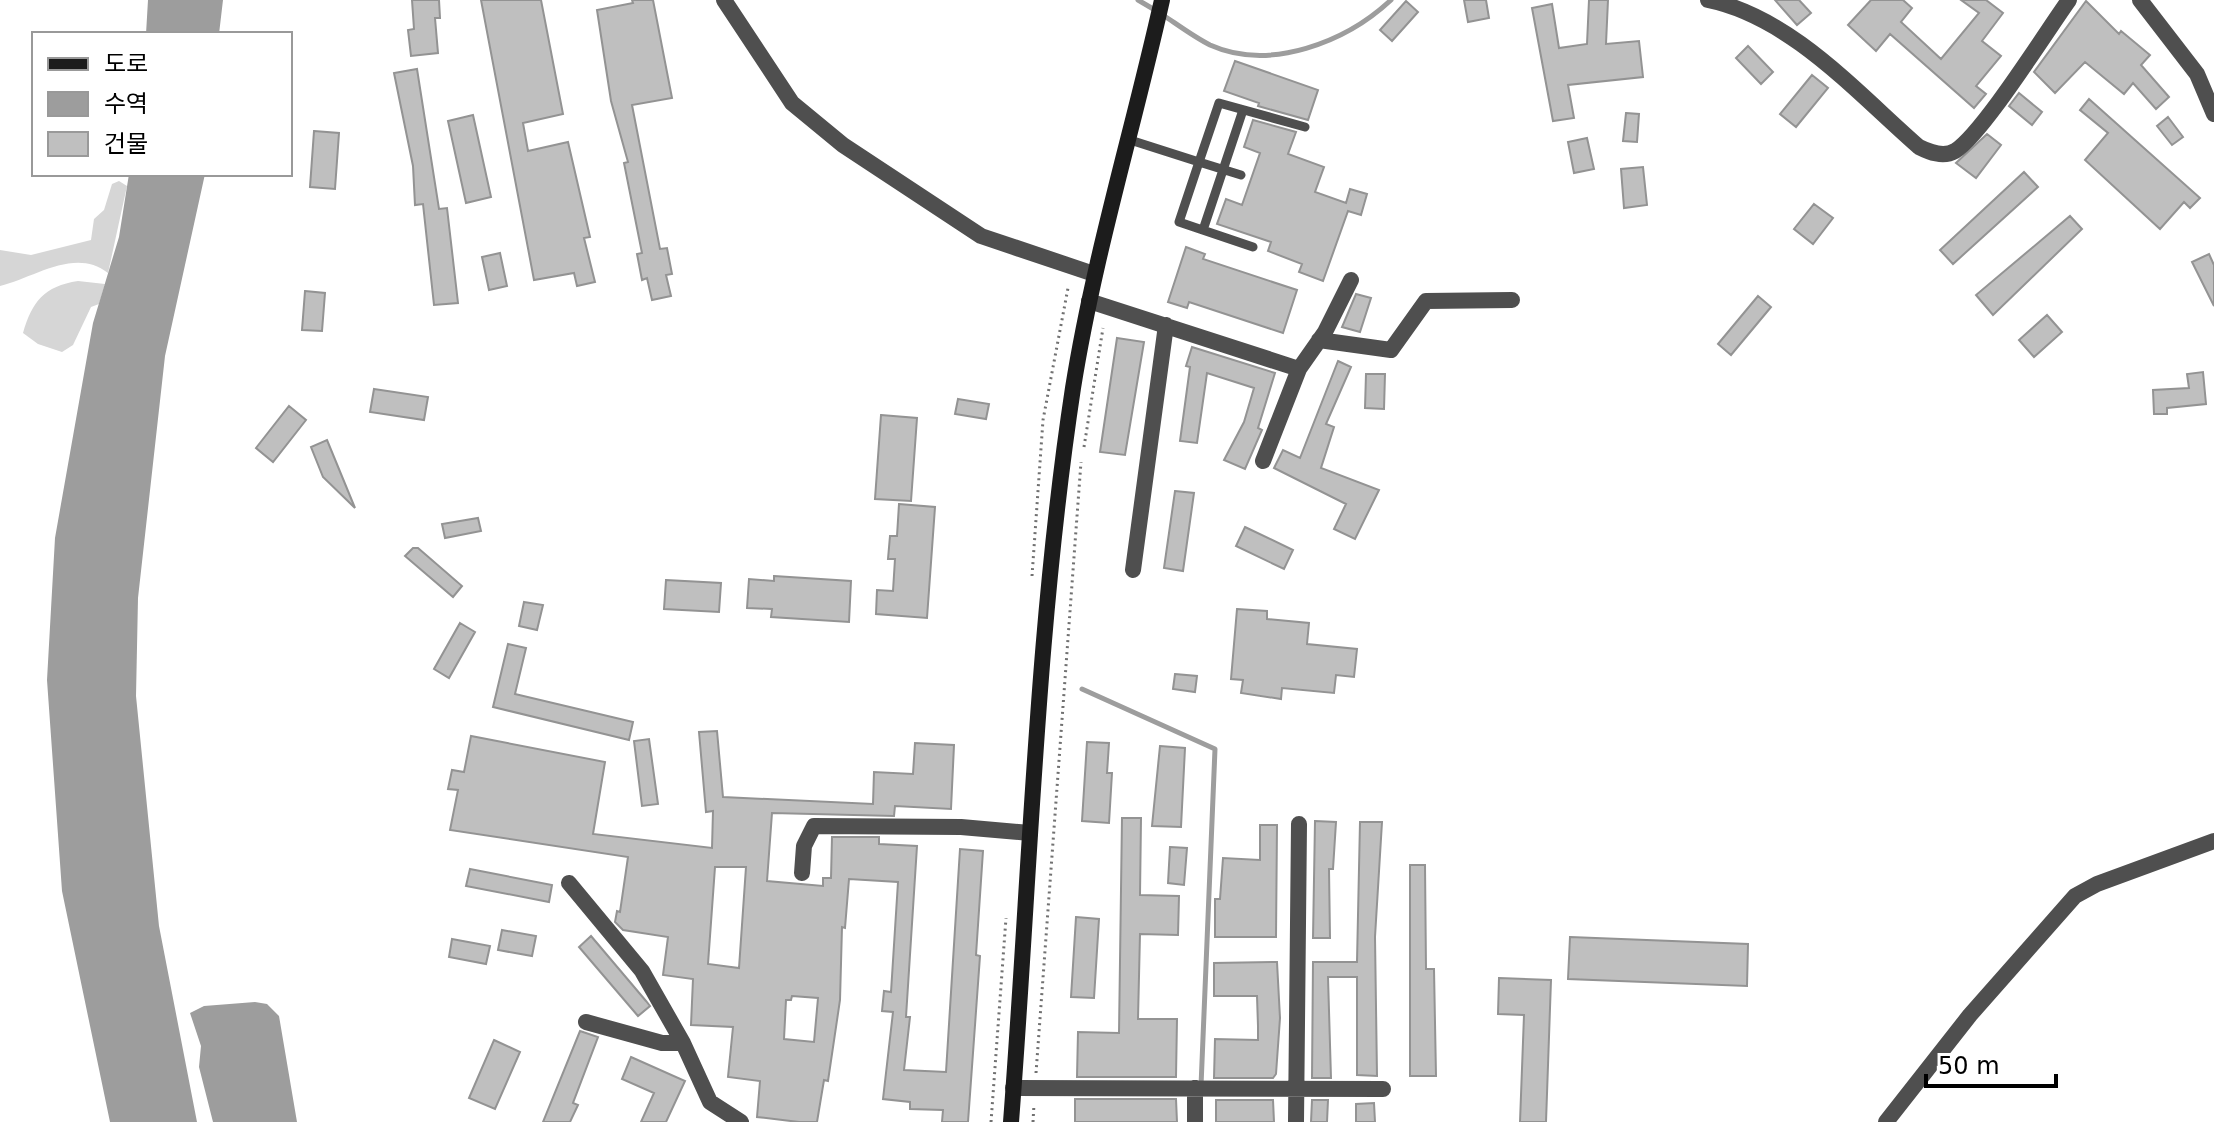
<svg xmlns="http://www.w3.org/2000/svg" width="2214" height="1122" font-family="'DejaVu Sans','Noto Sans KR',sans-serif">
<rect width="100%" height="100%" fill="#fff"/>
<path fill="#d6d6d6" d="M119,181L127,186L108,273C75,247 34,278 0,286V250L31,255L91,240L94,219L104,210L112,184Z
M78,281L105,284L99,304L91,307L73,345L62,352L38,344L23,333C32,302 44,286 78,281Z"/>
<path fill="#9d9d9d" d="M148,0H223L219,34H146Z
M129,174H205L165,356L138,598L136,696L159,926L197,1122H110L62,891L47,680L55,538L93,323L119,237Z
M255,1002L267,1004L279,1016L297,1122H213L199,1067L201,1046L190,1013L204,1006Z"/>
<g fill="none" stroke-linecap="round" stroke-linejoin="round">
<path stroke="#9d9d9d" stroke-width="5" d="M1138,0L1155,10
M1163,15C1178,25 1194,37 1210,45C1270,72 1346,42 1391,0
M1082,689L1215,749L1201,1086"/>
</g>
<path fill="#bfbfbf" stroke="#939393" stroke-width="2" fill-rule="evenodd" d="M412,0H439L440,18H435L438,53L411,56L408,30L414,29Z
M481,0H541L563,114L523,123L528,151L568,142L590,237L584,238L595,282L577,286L574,273L534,280Z
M632,0H653L672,98L632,105L660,249L667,248L672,274L666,275L671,296L652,300L647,278L642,280L637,254L642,253L624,163L628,162L611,101L597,10L633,3Z
M1464,0H1486L1489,18L1468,22Z
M1589,0H1608L1606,44L1639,41L1643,77L1568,85L1574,118L1553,121L1532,8L1552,4L1559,48L1587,44Z
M1775,0H1799L1811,13L1797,25Z
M1871,0H1903L1912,8L1901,22L1941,59L1979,13L1961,0H1986L2003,13L1982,41L2001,56L1976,86L1986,94L1974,108L1890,34L1876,51L1848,25Z
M1406,1L1418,12L1392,41L1380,30Z
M2086,1L2119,34L2121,31L2150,55L2141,65L2169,97L2156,109L2133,83L2124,94L2085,62L2055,93L2034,72Z
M1748,46L1773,72L1761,84L1736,58Z
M1235,61L1318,90L1308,120L1258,106L1259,103L1224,91Z
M417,69L439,209L447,208L458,303L434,305L423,204L415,205L413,166L394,73Z
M1812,75L1828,88L1796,127L1780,114Z
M2019,93L2042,112L2032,125L2009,106Z
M2089,99L2200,198L2190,208L2184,202L2160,229L2085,160L2108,133L2080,110Z
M1626,113L1639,114L1637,142L1623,141Z
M473,115L491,197L466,203L448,121Z
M2168,117L2183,137L2172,145L2157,126Z
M1253,120L1296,132L1288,154L1324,167L1315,192L1346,203L1350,189L1367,194L1361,215L1348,211L1323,281L1299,272L1302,264L1268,251L1271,242L1217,224L1226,199L1242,205L1260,153L1244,147Z
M314,131L339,133L335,189L310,187Z
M1987,134L2001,145L1976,178L1956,163Z
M1587,138L1594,169L1574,173L1568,142Z
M1643,167L1647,205L1624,208L1621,169Z
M2024,172L2038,187L1953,264L1940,250Z
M1814,204L1833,218L1813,244L1794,229Z
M2070,216L2082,229L1993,315L1976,295Z
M1186,247L1205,254L1203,259L1297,290L1283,333L1189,302L1187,308L1168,302Z
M500,253L507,286L489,290L482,257Z
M2209,254L2214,265V306L2192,262Z
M305,291L325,293L322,331L302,330Z
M1356,294L1371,298L1360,332L1342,327Z
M1758,296L1771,307L1731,355L1718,344Z
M2047,315L2062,332L2034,357L2019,340Z
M1117,338L1144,342L1125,455L1100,452Z
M1192,347L1275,373L1258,428L1262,430L1245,469L1224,460L1244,422L1254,388L1207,373L1197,443L1180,441L1190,367L1186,366Z
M1338,361L1351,367L1326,424L1334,427L1321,468L1379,490L1355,539L1334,529L1346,504L1274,468L1283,450L1300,458Z
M2203,372L2206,404L2167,408V414H2154L2153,390L2189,388L2187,374Z
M1366,374H1385L1384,409L1365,408Z
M374,389L428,397L424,420L370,412Z
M958,399L989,404L986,419L955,414Z
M289,406L306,420L273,462L256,448Z
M881,415L917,418L911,501L875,499Z
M327,440L355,508L323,477L311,447Z
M1175,491L1194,493L1183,571L1164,568Z
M899,504L935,507L927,618L876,614L877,590L893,591L895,559H888L890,536H897Z
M478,518L481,531L445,538L442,524Z
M1245,527L1293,550L1284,569L1236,546Z
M413,548H418L462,586L453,597L405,556Z
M774,576L851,581L849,622L771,617L772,609L747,608L749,579L774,581Z
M666,580L721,583L719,612L664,609Z
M524,602L543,605L537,630L519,626Z
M1237,609L1267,611V619L1309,623L1307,644L1357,649L1354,677L1336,675L1334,693L1282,688L1281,699L1241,693L1243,680L1231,679Z
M460,623L475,632L449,678L434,669Z
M508,644L526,648L515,694L633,722L629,740L493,707Z
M1175,674L1197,676L1195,692L1173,689Z
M717,731L723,797L873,804L874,772L913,774L915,743L954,745L951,809L895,806L894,816L772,813L767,881L823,886V878H831L832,837H879V844L917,846L906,1017H910L904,1070L946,1072L960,849L983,851L976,955L980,956L968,1122H942L943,1110L910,1109V1102L883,1099L893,1012L882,1011L884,991L891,992L898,882L849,879L845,928L842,927L840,1000L828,1081L824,1080L817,1122H799L757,1117L760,1081L728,1077L733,1027L691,1025L693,979L663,975L668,937L623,930L615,922L617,911L620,912L628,857L450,830L458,790L448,789L452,770L464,772L471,736L605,762L593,834L712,848L713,811L706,812L699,732ZM715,867H746L739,968L708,964ZM792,996L818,998L814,1042L784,1039L786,1000H791Z
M649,739L658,804L642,806L634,741Z
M1087,742L1109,743L1107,773H1112L1109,823L1082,821Z
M1160,746L1185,748L1181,827L1152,826Z
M1122,818H1141L1140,895L1179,896L1178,935L1140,934L1138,1019H1177L1176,1077H1077L1078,1032L1119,1033Z
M1315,821L1336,822L1333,869H1329L1330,938H1313Z
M1360,822H1382L1375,937L1377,1076L1357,1075V977H1328L1331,1078H1312L1313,962H1357Z
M1260,825H1277L1276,937H1215V899H1220L1223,858L1260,860Z
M1170,847L1187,848L1184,885L1168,883Z
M1410,865H1425L1426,969H1434L1436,1076H1410Z
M470,869L552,885L549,902L466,886Z
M1076,917L1099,919L1094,998L1071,997Z
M502,930L536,936L532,956L498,950Z
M591,936L646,1001L650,1006L638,1016L579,947Z
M1570,937L1748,944L1747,986L1568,979Z
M452,939L490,946L486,964L449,957Z
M1277,962L1280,1018L1276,1074L1273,1078H1214L1215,1039L1258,1040V1026L1257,996H1214V963Z
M1499,978L1551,980L1546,1122H1520L1524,1015L1498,1014Z
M580,1031L598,1037L573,1103L578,1105L570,1122H543Z
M494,1040L520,1052L495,1109L469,1098Z
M631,1057L685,1081L666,1122H641L654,1093L622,1079Z
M1075,1099H1176L1177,1122H1075Z
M1216,1100H1273L1274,1122H1216Z
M1312,1100H1328L1327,1122H1311Z
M1374,1103L1375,1122H1356V1104Z"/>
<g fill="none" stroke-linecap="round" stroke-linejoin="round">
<path stroke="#717171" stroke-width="3" stroke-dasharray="2 4" stroke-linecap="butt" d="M1084,447L1103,328
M1032,576L1043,420L1068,288
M1036,1073L1081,462
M991,1122L1006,918
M1033,1122L1034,1104"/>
<path stroke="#4f4f4f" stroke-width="9" d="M1127,139L1199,162L1219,103L1305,127
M1241,175L1199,162L1179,222L1253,247
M1203,230L1243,110"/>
<path stroke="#4f4f4f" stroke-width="16" d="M724,0L792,103L843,145L981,236L1094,274
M1708,0C1791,17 1857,93 1919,147C1929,152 1943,158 1955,151C1983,133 2046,32 2069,0
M2140,0L2197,74L2214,114
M1089,301L1299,369
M1319,340L1391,350L1426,301L1512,300
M1263,461L1299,369L1325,332L1351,280
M1133,570L1166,325
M802,873L804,846L814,826L961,827L1030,833
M569,883L642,971L683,1043L710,1102L741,1122
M586,1022L662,1043H683
M1013,1088L1383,1089
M1195,1122V1088
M1296,1122L1299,824
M1886,1122L1970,1015L2075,896L2097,884L2214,841"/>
<path stroke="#1c1c1c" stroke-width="16" d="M1011,1122C1030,877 1036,632 1073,388C1094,256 1133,130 1162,0"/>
</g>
<rect x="32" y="32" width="260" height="144" fill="#ffffff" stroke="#999999" stroke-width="2"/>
<rect x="48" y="58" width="40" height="12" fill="#1c1c1c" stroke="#999999" stroke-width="2"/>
<text x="104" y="72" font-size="24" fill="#000000">도로</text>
<rect x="48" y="92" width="40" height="24" fill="#9d9d9d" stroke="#999999" stroke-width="2"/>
<text x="104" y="112" font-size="24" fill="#000000">수역</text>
<rect x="48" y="132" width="40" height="24" fill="#bfbfbf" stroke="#999999" stroke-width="2"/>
<text x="104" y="152" font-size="24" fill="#000000">건물</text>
<path d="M1926 1074v12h130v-12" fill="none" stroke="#000000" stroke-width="4"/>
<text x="1938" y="1074" font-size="24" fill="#000000" stroke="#ffffff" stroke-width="6" paint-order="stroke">50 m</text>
</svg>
